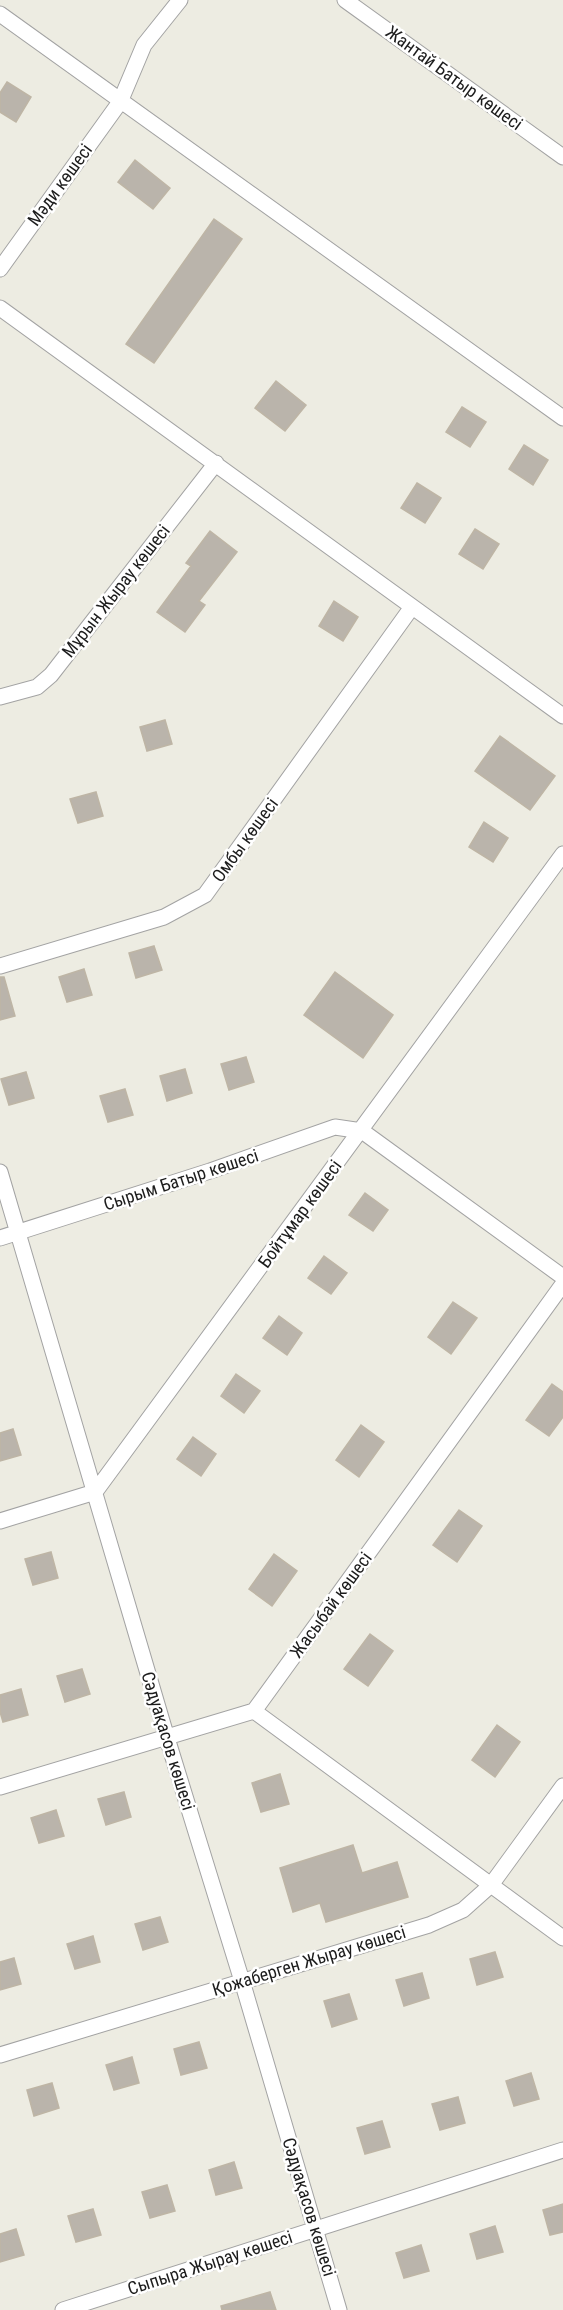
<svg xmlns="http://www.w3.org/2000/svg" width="563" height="2310" font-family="'Roboto Condensed',sans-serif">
<rect width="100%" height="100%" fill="#edece2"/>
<path fill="#bab4ab" stroke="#beb5a5" stroke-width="1.5" d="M7,82L31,97L16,122L0,112V93Z
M135,160L170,188L153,209L118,182Z
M214,219L242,239L154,363L126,344Z
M276,381L306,405L285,431L255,408Z
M462,407L486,422L470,447L446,432Z
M524,445L548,460L533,485L509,469Z
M417,483L441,498L425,523L401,508Z
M475,529L499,544L483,569L459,554Z
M210,531L237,552L199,601L205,605L185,632L157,612L191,566L186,563Z
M334,601L358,617L343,641L319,626Z
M165,720L172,744L147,751L140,727Z
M500,736L555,776L530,810L475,771Z
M96,792L103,816L78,823L70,799Z
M484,822L508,838L493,862L469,847Z
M154,946L162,970L136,978L129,953Z
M84,969L92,995L67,1002L59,977Z
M335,972L393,1015L363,1058L304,1015Z
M0,977H4L15,1016L0,1020Z
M246,1057L254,1082L229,1090L221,1064Z
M185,1069L192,1093L167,1101L160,1076Z
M26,1072L34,1098L9,1105L1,1079Z
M125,1089L133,1115L108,1122L100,1096Z
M365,1193L388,1210L373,1231L349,1215Z
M324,1256L347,1273L331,1294L308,1278Z
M453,1302L477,1318L451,1354L428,1337Z
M279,1316L302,1333L287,1355L263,1338Z
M236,1374L260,1391L244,1413L221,1396Z
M552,1384L563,1392V1417L549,1436L526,1420Z
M361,1425L384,1442L359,1477L336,1460Z
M13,1429L21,1455L0,1461V1433Z
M193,1437L216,1454L201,1476L177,1459Z
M459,1510L482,1526L457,1562L433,1545Z
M51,1552L58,1578L33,1585L25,1559Z
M274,1554L297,1571L272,1606L249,1589Z
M370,1634L393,1651L368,1686L344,1669Z
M82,1669L90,1694L65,1702L57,1676Z
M21,1689L28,1715L3,1722L0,1712V1695Z
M497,1725L520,1742L495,1777L472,1760Z
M280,1774L289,1804L261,1812L252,1783Z
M124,1792L131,1817L106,1825L98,1799Z
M56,1810L64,1836L39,1843L31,1818Z
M353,1845L362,1873L397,1862L408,1897L326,1922L320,1903L293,1912L280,1868Z
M160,1917L168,1942L143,1950L135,1924Z
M93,1936L100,1962L75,1969L67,1944Z
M495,1952L503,1977L477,1985L470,1959Z
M14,1958L21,1984L0,1990V1962Z
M422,1973L429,1998L404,2006L396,1980Z
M349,1994L357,2019L332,2027L324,2001Z
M199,2042L207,2068L181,2075L174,2049Z
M132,2057L139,2083L114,2090L106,2065Z
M531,2073L539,2099L514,2106L506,2081Z
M52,2083L59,2108L34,2116L27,2090Z
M458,2097L465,2123L440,2130L432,2104Z
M382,2121L390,2147L365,2154L357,2128Z
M234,2162L242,2188L216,2195L209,2170Z
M167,2185L175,2211L150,2218L142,2192Z
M563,2204V2232L550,2235L543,2210Z
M93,2209L101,2235L76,2242L68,2216Z
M495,2226L503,2252L477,2259L470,2234Z
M16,2229L24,2255L0,2262V2234Z
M421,2245L429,2271L404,2278L396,2253Z
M270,2292L276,2310H222L221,2306Z"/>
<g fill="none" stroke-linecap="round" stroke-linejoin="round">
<defs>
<path id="street" d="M345,0L563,157
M0,14L563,418
M0,269L120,102L144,45L180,0
M0,308L563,716
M0,697L37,687L51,675L216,463
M0,966L164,917L205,895L412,607
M0,1172L167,1738L242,1981L339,2310
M0,1238L210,1171L335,1127L362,1131L563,1277
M0,1521L95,1492L563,854
M254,1711L563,1938
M0,1787L254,1711L563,1284
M0,2055L429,1925L463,1910L491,1885L563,1786
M63,2310L563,2150"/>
</defs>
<use href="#street" stroke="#a3a3a3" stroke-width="17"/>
<use href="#street" stroke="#fff" stroke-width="15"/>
</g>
<g text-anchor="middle" stroke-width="5" stroke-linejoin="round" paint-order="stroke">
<g font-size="18" fill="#1c1c1c" stroke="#fff">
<text transform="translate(454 78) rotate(36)" y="6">Жантай Батыр көшесі</text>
<text transform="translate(60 185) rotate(-54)" y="6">Мәди көшесі</text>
<text transform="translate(116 591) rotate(-52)" y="6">Мұрын Жырау көшесі</text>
<text transform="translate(245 840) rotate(-54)" y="6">Омбы көшесі</text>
<text transform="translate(181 1180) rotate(-18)" y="6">Сырым Батыр көшесі</text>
<text transform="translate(300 1214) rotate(-54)" y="6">Бойтұмар көшесі</text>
<text transform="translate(331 1605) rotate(-54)" y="6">Жасыбай көшесі</text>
<text transform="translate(168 1741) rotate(73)" y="6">Сәдуақасов көшесі</text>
<text transform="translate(309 1961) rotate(-17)" y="6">Қожаберген Жырау көшесі</text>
<text transform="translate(309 2207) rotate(73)" y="6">Сәдуақасов көшесі</text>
<text transform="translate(210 2263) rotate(-18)" y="6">Сыпыра Жырау көшесі</text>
</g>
</g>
</svg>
